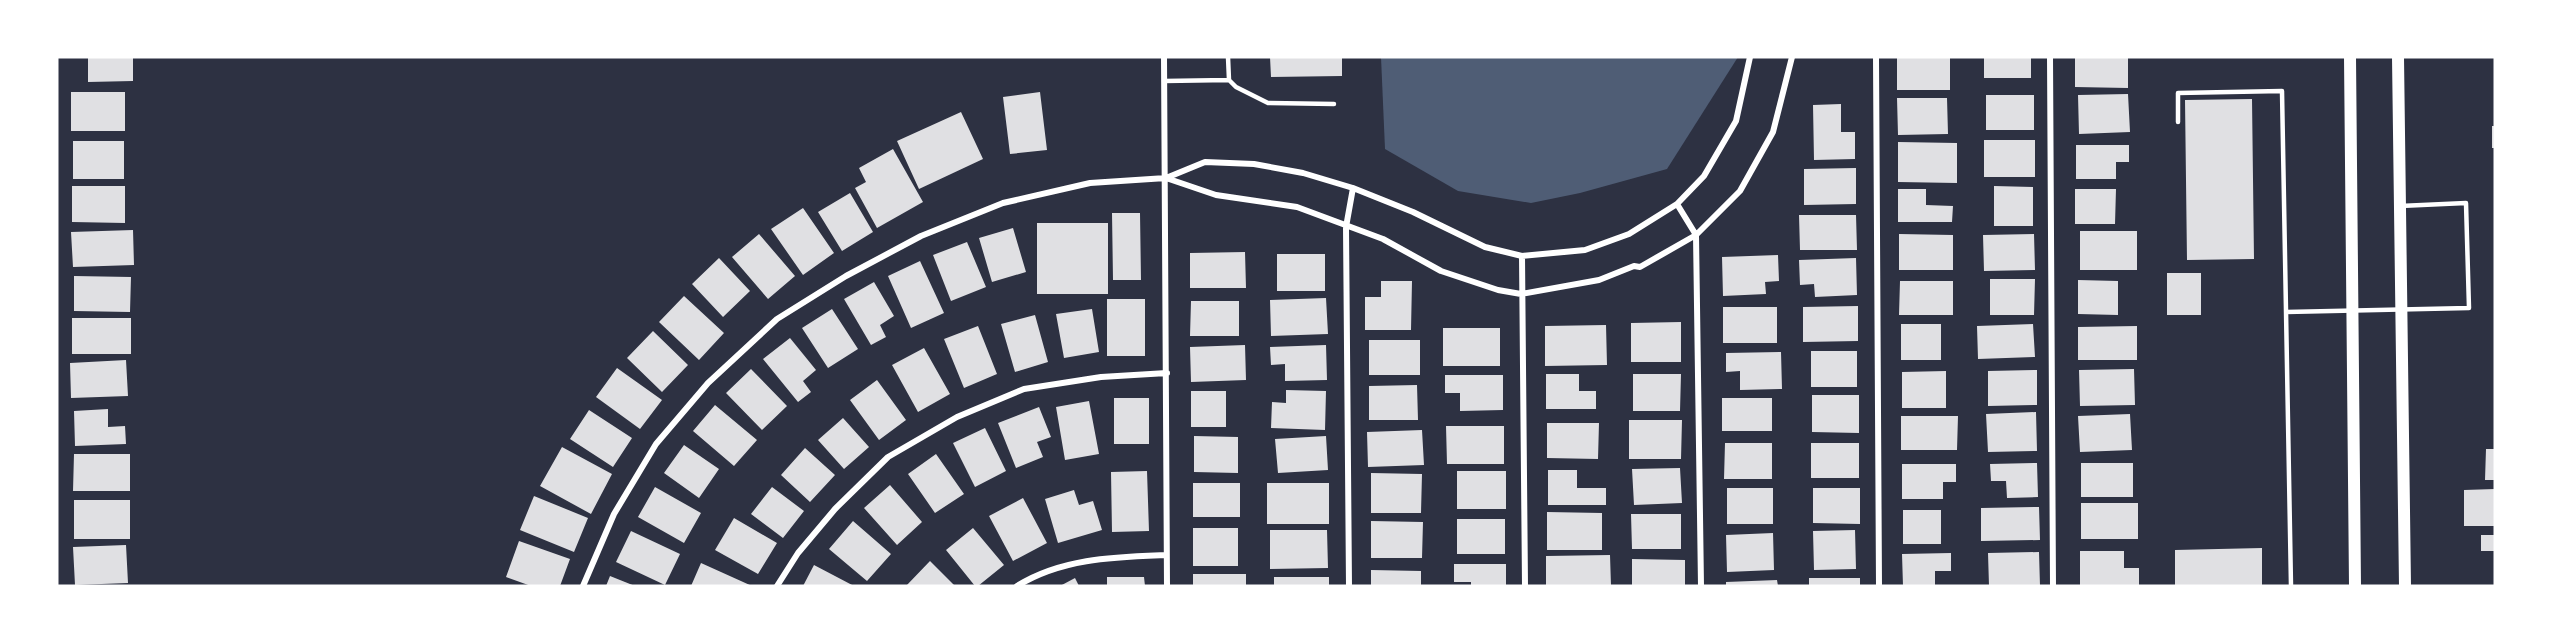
<svg xmlns="http://www.w3.org/2000/svg" width="2552" height="643" font-family="Barlow,sans-serif">
<rect width="100%" height="100%" fill="#2d3142"/>
<path fill="#4f5d75" d="M1381,57H1738L1667,169L1580,193L1531,203L1458,191L1385,149Z"/>
<path fill="#e0e0e3" d="M88,57H133V81L88,82Z
M1270,57H1342V76L1271,77Z
M1897,57H1950V90H1897Z
M1984,57H2031V78H1984Z
M2075,57H2128V88L2075,87Z
M71,92H125V131H71Z
M1040,92L1047,150L1010,154L1003,97Z
M2128,94L2130,132L2079,134L2078,95Z
M1986,95H2034V130H1986Z
M1897,98H1947L1948,134L1898,135Z
M2252,99L2254,259L2187,260L2185,100Z
M1841,104V132H1855V159L1814,160L1813,105Z
M961,112L983,159L919,189L897,141Z
M2492,126H2495V148H2492Z
M1984,140H2035V177H1984Z
M73,141H124V179H73Z
M1898,142L1957,143V183L1898,182Z
M2076,145H2129V162H2116V179H2076Z
M893,149L923,202L877,228L855,188L866,182L859,168Z
M1856,168V204L1804,205V169Z
M72,186H125V223L72,222Z
M1994,186L2033,187V226H1994Z
M1898,189H1926V205L1953,206L1952,222H1898Z
M2075,189H2116L2115,224H2075Z
M850,193L873,232L842,251L818,212Z
M803,208L834,253L803,275L771,229Z
M1112,213H1140L1141,280H1113Z
M1799,215H1856L1857,250H1800Z
M1037,223H1108V294H1037Z
M1013,228L1026,272L992,282L979,238Z
M133,230L134,265L73,267L71,232Z
M2080,231H2137V270H2080Z
M759,234L795,276L768,299L732,257Z
M1899,234L1953,235V270H1899Z
M2034,234L2035,270L1984,271L1983,235Z
M967,242L986,287L951,301L933,255Z
M1245,252L1246,288H1190V253Z
M1277,254H1325V291H1277Z
M1778,255L1779,281L1765,282L1766,294L1723,296L1722,257Z
M719,258L750,291L723,317L692,284Z
M1856,258L1857,295L1815,297L1814,284L1800,285L1799,260Z
M920,261L944,313L911,328L888,276Z
M2167,273H2201V315H2167Z
M74,276L131,277L130,312L74,311Z
M1990,279H2035L2034,315H1990Z
M2078,280L2118,281V315L2078,314Z
M1381,281H1412L1411,330H1365V297H1381Z
M1900,281H1953V315H1899Z
M874,282L894,316L880,325L886,337L871,345L844,299Z
M684,296L724,333L699,360L659,322Z
M1326,298L1328,334L1271,336L1270,300Z
M1107,299H1145V356H1107Z
M1191,301H1239V336H1190Z
M1858,306V341L1803,342V307Z
M1723,307H1777V343H1723Z
M832,309L858,349L828,368L802,328Z
M1092,309L1099,352L1064,358L1056,314Z
M1035,315L1048,362L1015,372L1001,324Z
M72,318H131V354H72Z
M1681,322V362H1631V323Z
M1901,324H1941V360H1901Z
M2033,324L2035,357L1978,359L1977,326Z
M1606,325L1607,365L1545,366V326Z
M978,326L997,374L964,388L944,339Z
M2137,326V360H2078V327Z
M1443,328H1500V366H1443Z
M653,331L688,365L662,392L627,358Z
M790,338L816,370L803,381L811,392L798,402L763,359Z
M1369,340H1420V375H1369Z
M1245,345L1246,380L1191,382L1190,347Z
M1326,345L1327,380L1285,381V364L1271,365L1270,347Z
M924,348L950,394L918,412L892,365Z
M1811,351H1857V387H1811Z
M1781,352L1782,389L1740,390V371L1726,372V353Z
M126,360L128,396L71,398L70,363Z
M617,368L662,400L640,429L596,397Z
M751,369L787,406L762,430L726,393Z
M2134,369L2135,405L2080,406L2079,370Z
M2037,370V405L1988,406V371Z
M1946,371V408H1902V372Z
M1546,374H1579V391H1596V409H1546Z
M1633,374H1681L1680,411H1633Z
M1445,375H1503V410L1460,411V393H1445Z
M877,380L906,420L879,440L850,400Z
M1417,385L1418,420H1369V386Z
M1286,390L1326,391L1325,430L1271,428L1272,402L1286,403Z
M1191,391H1226V427H1191Z
M1812,395H1859V433L1812,432Z
M1114,398H1149V444H1114Z
M1722,398H1772V431H1722Z
M1089,401L1099,454L1065,460L1056,407Z
M715,405L757,440L734,466L693,431Z
M1039,407L1051,437L1037,442L1043,457L1016,468L998,423Z
M108,409V427L125,426L126,444L75,446L74,411Z
M589,410L632,438L613,467L570,439Z
M2036,412L2037,451L1988,452L1986,414Z
M2130,414L2132,450L2080,452L2078,416Z
M1901,416H1958L1957,450H1901Z
M843,418L869,447L844,469L818,440Z
M1629,420H1682L1681,459H1629Z
M1547,423H1599L1598,459L1547,458Z
M1446,426H1504V464H1447Z
M985,428L1006,471L975,487L953,443Z
M1422,430L1424,465L1368,467L1367,432Z
M1194,436L1238,437V473L1194,472Z
M1326,436L1328,470L1278,473L1275,439Z
M1725,443H1772V479H1724Z
M1811,443H1859V478H1811Z
M684,445L719,469L699,498L664,473Z
M562,447L612,474L591,514L540,486Z
M805,448L835,475L810,502L781,475Z
M2486,449H2495V480H2485Z
M74,454H130V491H73Z
M936,454L964,494L935,513L908,474Z
M2037,463L2038,497L2007,498L2006,481H1991L1990,464Z
M2081,463H2133V497H2081Z
M1902,464H1956V482H1943V499H1902Z
M1680,468L1682,503L1634,505L1632,469Z
M1548,470H1577V488H1606V505H1548Z
M1147,471L1149,531L1112,532L1111,472Z
M1457,471H1506V509H1457Z
M1371,473L1422,474L1421,513H1371Z
M1193,483H1240V517H1193Z
M1267,483H1329V524H1267Z
M890,485L922,522L897,545L864,508Z
M655,487L701,513L684,543L638,517Z
M772,487L804,511L783,538L751,514Z
M1727,488H1773V524H1727Z
M1813,488H1860V524L1813,523Z
M2495,489V526H2464V490Z
M1074,490L1079,505L1093,501L1102,530L1058,543L1045,499Z
M534,496L588,518L574,552L520,530Z
M1023,498L1047,543L1013,561L989,516Z
M74,500H130V539H74Z
M2081,503H2138V539H2081Z
M2039,507L2040,540L1981,541V508Z
M1903,510H1941V544H1903Z
M1547,512L1602,513V550H1547Z
M1631,514H1681V549H1632Z
M734,518L777,543L758,574L715,550Z
M1457,519H1505V554H1457Z
M853,521L891,554L867,581L829,549Z
M1371,521L1423,522L1422,558H1371Z
M973,528L1004,565L978,586H975L946,550Z
M1193,528H1238V566H1193Z
M1270,530H1327L1328,568L1270,569Z
M1855,530L1856,569L1814,570L1813,531Z
M631,531L680,554L665,585L616,562Z
M1773,533L1774,570L1727,572L1726,535Z
M2481,535H2495V551H2481Z
M519,541L570,559L560,586H531L506,577Z
M126,545L128,583L75,585L73,547Z
M2262,548V586H2175V550Z
M2080,551H2124V568H2139V586H2080Z
M2039,552L2040,586H1989L1988,553Z
M1951,553V571H1935V586H1903L1902,554Z
M1610,555L1611,586H1546V556Z
M1632,559L1685,560V586H1632Z
M930,561L955,586H906Z
M701,563L752,586H691Z
M1454,564H1506V586H1471V582H1454Z
M814,565L854,586H803Z
M1371,570L1421,571V586H1371Z
M1193,574H1246V586H1193Z
M610,576L635,586H606Z
M1107,577H1144L1145,586H1107Z
M1274,577H1329V586H1274Z
M1075,578L1079,586H1060Z
M1809,578H1860V586H1809Z
M1777,580L1778,586H1726V582Z"/>
<g fill="none" stroke-linecap="round" stroke-linejoin="round">
<path stroke="#fff" stroke-width="4.5" d="M1228,57L1229,80L1236,87L1268,103L1334,104
M1164,81L1229,80
M2178,122V93L2282,91L2291,586
M2286,312L2469,308L2466,203L2400,206"/>
<path stroke="#fff" stroke-width="6" d="M1164,57L1167,586
M1876,57L1879,586
M2050,57L2053,586
M1166,178L1216,195L1297,207L1383,239L1441,271L1498,290L1521,294L1599,280L1634,266L1640,267L1696,235L1740,191L1773,132L1792,57
M1677,204L1696,235L1701,586
M1522,256L1525,586
M583,586L614,514L656,444L708,383L777,319L846,276L921,236L1003,203L1090,183L1166,178L1205,162L1254,164L1303,173L1353,188L1413,212L1485,247L1522,256L1585,250L1629,234L1677,204L1704,176L1736,121L1750,57
M777,586L798,553L835,509L888,457L957,417L1024,389L1101,377L1167,373
M1017,586C1062,558 1115,557 1166,555
M1349,586L1346,227L1353,188"/>
<path stroke="#fff" stroke-width="12" d="M2350,57L2355,586
M2398,57L2405,586"/>
</g>
<rect width="2552" height="643" fill="none" stroke="#ffffff" stroke-width="117"/>
</svg>
